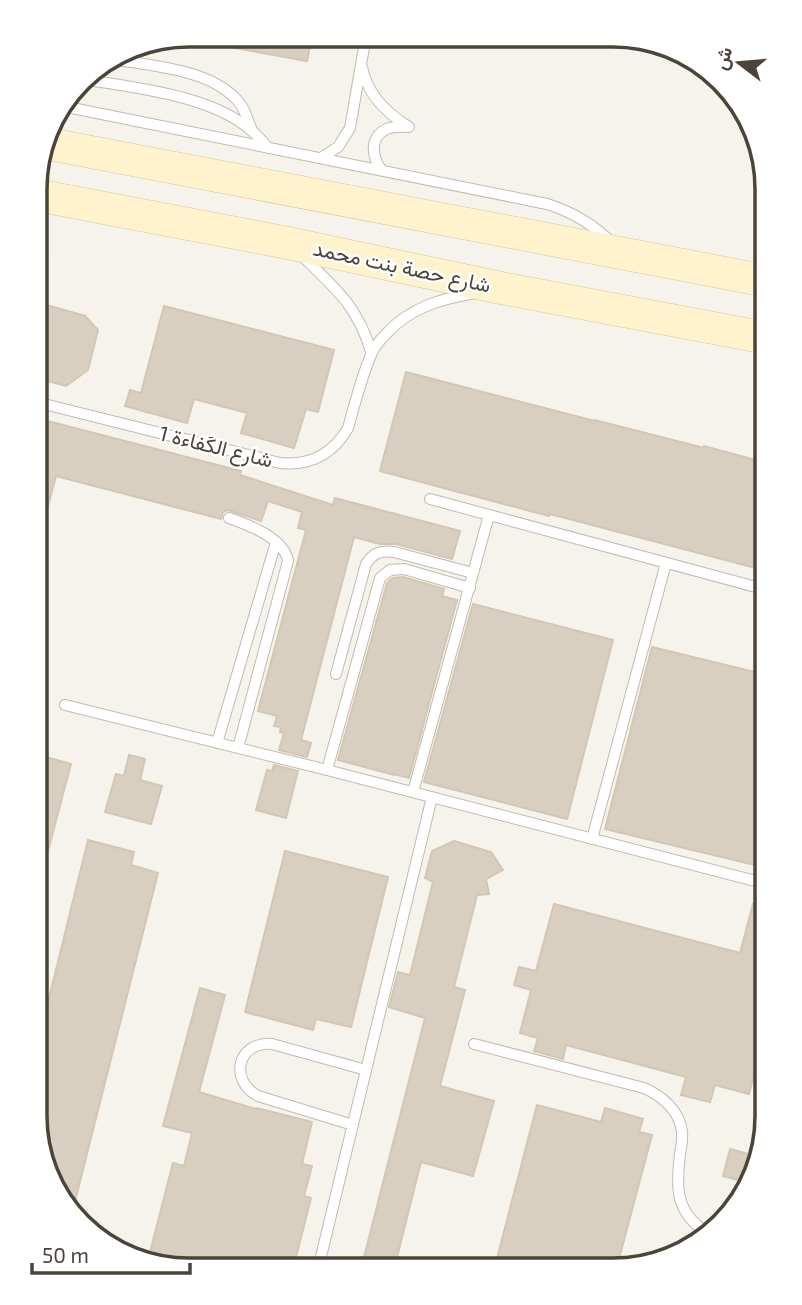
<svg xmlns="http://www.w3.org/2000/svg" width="802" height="1305" font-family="'Exo 2',Vazirmatn,sans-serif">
<rect width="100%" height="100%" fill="#f6f3ec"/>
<path fill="#d8cfc1" stroke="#d3c7b4" stroke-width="2" d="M214,35L312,36L307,61L213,44Z
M36,302L85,316L98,330L88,370L66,386L36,378Z
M164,306L334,350L318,412L306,409L294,448L241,433L247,413L194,399L187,423L125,406L130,390L141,393Z
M406,372L595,421V420L704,448V446L767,463V571L550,514L549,516L380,471Z
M36,418L241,471L240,475L333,505L335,498L460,531L452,559L396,544H380L354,537L301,740L311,743L307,757L279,750L284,733L280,732L281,727L274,726L277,716L258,711L306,530L298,528L302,512L268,501L261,521L228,510L223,512L221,519L56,476L41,532L36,531Z
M403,577L444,589L442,596L457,600L409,778L394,774V775L338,760L387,583L393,578Z
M473,604L613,640L567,819L424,782Z
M652,647L767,675V868L605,829Z
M35,754L71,764L41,877L35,875Z
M129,755L145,759L140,780L162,786L151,824L105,812L116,774L124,776Z
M274,765L298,771L286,818L256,810L267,770L272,771Z
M88,840L134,852L131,865L158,873L73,1209L47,1175L35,1116V1055Z
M454,841L491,852L503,870L486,879L489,894L477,895L454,987L465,990L440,1086L494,1101L473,1176L421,1162L394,1269H361L425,1018L389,1007L398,972L410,975L433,882L425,878L432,851Z
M285,851L388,877L351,1027L316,1019L313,1030L245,1012Z
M554,904L740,953L753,904L767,907V1057L759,1055L749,1094L715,1085L710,1102L681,1095L686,1077L566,1045L563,1059L534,1051L538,1038L520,1033L531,990L514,985L519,967L536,971Z
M200,988L225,995L199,1092L256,1109L257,1108L312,1122L302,1164L312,1166L304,1196L311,1198L293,1269H168L148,1260L173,1163L184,1166L192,1133L163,1126Z
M537,1105L601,1122L605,1108L643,1119L639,1132L652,1135L616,1270H494Z
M730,1149L748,1154L741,1181L723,1176Z"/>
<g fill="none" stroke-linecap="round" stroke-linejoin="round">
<defs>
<path id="service" d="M111,59C152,66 215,69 241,105C246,112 248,122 252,130
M362,67C367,94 386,113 409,127
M83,79C135,88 213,95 253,132C258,136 263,142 268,148
M62,106L547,204C573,212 593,224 612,243
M321,158L338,147L350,128L366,36
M381,170C366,146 375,124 406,127
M300,254C334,287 358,306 371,352
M36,402L280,463C310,466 333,454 348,428C355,404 361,378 371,355C374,346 381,339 387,333C411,307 441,299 475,293
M430,499L767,590
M229,518C249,525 284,538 288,561L238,748
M336,674L366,564C373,553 381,550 394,552L473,573
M65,705L327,770L767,884
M217,743L276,542
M327,770L380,578L390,570L404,569L470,588
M413,792L489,515
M592,839L666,563
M35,950C38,928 42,904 35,883
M474,1044L644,1088C662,1096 680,1111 682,1132C683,1139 681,1147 680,1154C676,1186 675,1212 706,1232
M353,1125L258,1096C228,1080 238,1041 272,1044L366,1070
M318,1269L432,797"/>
<path id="secondary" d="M44,143L767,281
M36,195L288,243L501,288L767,338"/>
</defs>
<use href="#service" stroke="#c2bbae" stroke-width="12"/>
<use href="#secondary" stroke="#d6c79b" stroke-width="33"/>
<use href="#service" stroke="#fff" stroke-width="10"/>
<use href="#secondary" stroke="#fff3cd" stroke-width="32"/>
</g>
<g text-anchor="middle" stroke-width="5" stroke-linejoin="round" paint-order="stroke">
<g font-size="21" fill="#4b4439" stroke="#fff">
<text transform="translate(402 267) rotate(12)" y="7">شارع حصة بنت محمد</text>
<text transform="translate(216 447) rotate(14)" y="7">شارع الكَفاءة 1</text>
</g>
</g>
<path d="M0 0H802V1305H0ZM189 47H613A142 142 0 0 1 755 189V1116A142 142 0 0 1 613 1258H189A142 142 0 0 1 47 1116V189A142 142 0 0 1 189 47Z" fill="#fff" fill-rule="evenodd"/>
<path fill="none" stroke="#4b4439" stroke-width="3.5" d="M189 47H613A142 142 0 0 1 755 189V1116A142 142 0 0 1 613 1258H189A142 142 0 0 1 47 1116V189A142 142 0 0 1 189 47Z"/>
<g transform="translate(739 63) rotate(286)" stroke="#ffffff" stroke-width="5" paint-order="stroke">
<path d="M0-5L12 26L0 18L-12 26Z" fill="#4b4439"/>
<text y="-10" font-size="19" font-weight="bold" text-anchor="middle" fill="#4b4439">ش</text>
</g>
<path d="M32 1263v10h158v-10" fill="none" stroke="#4b4439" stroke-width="3.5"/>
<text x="42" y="1263" font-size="21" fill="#4b4439" stroke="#ffffff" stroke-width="5" paint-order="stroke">50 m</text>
</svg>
